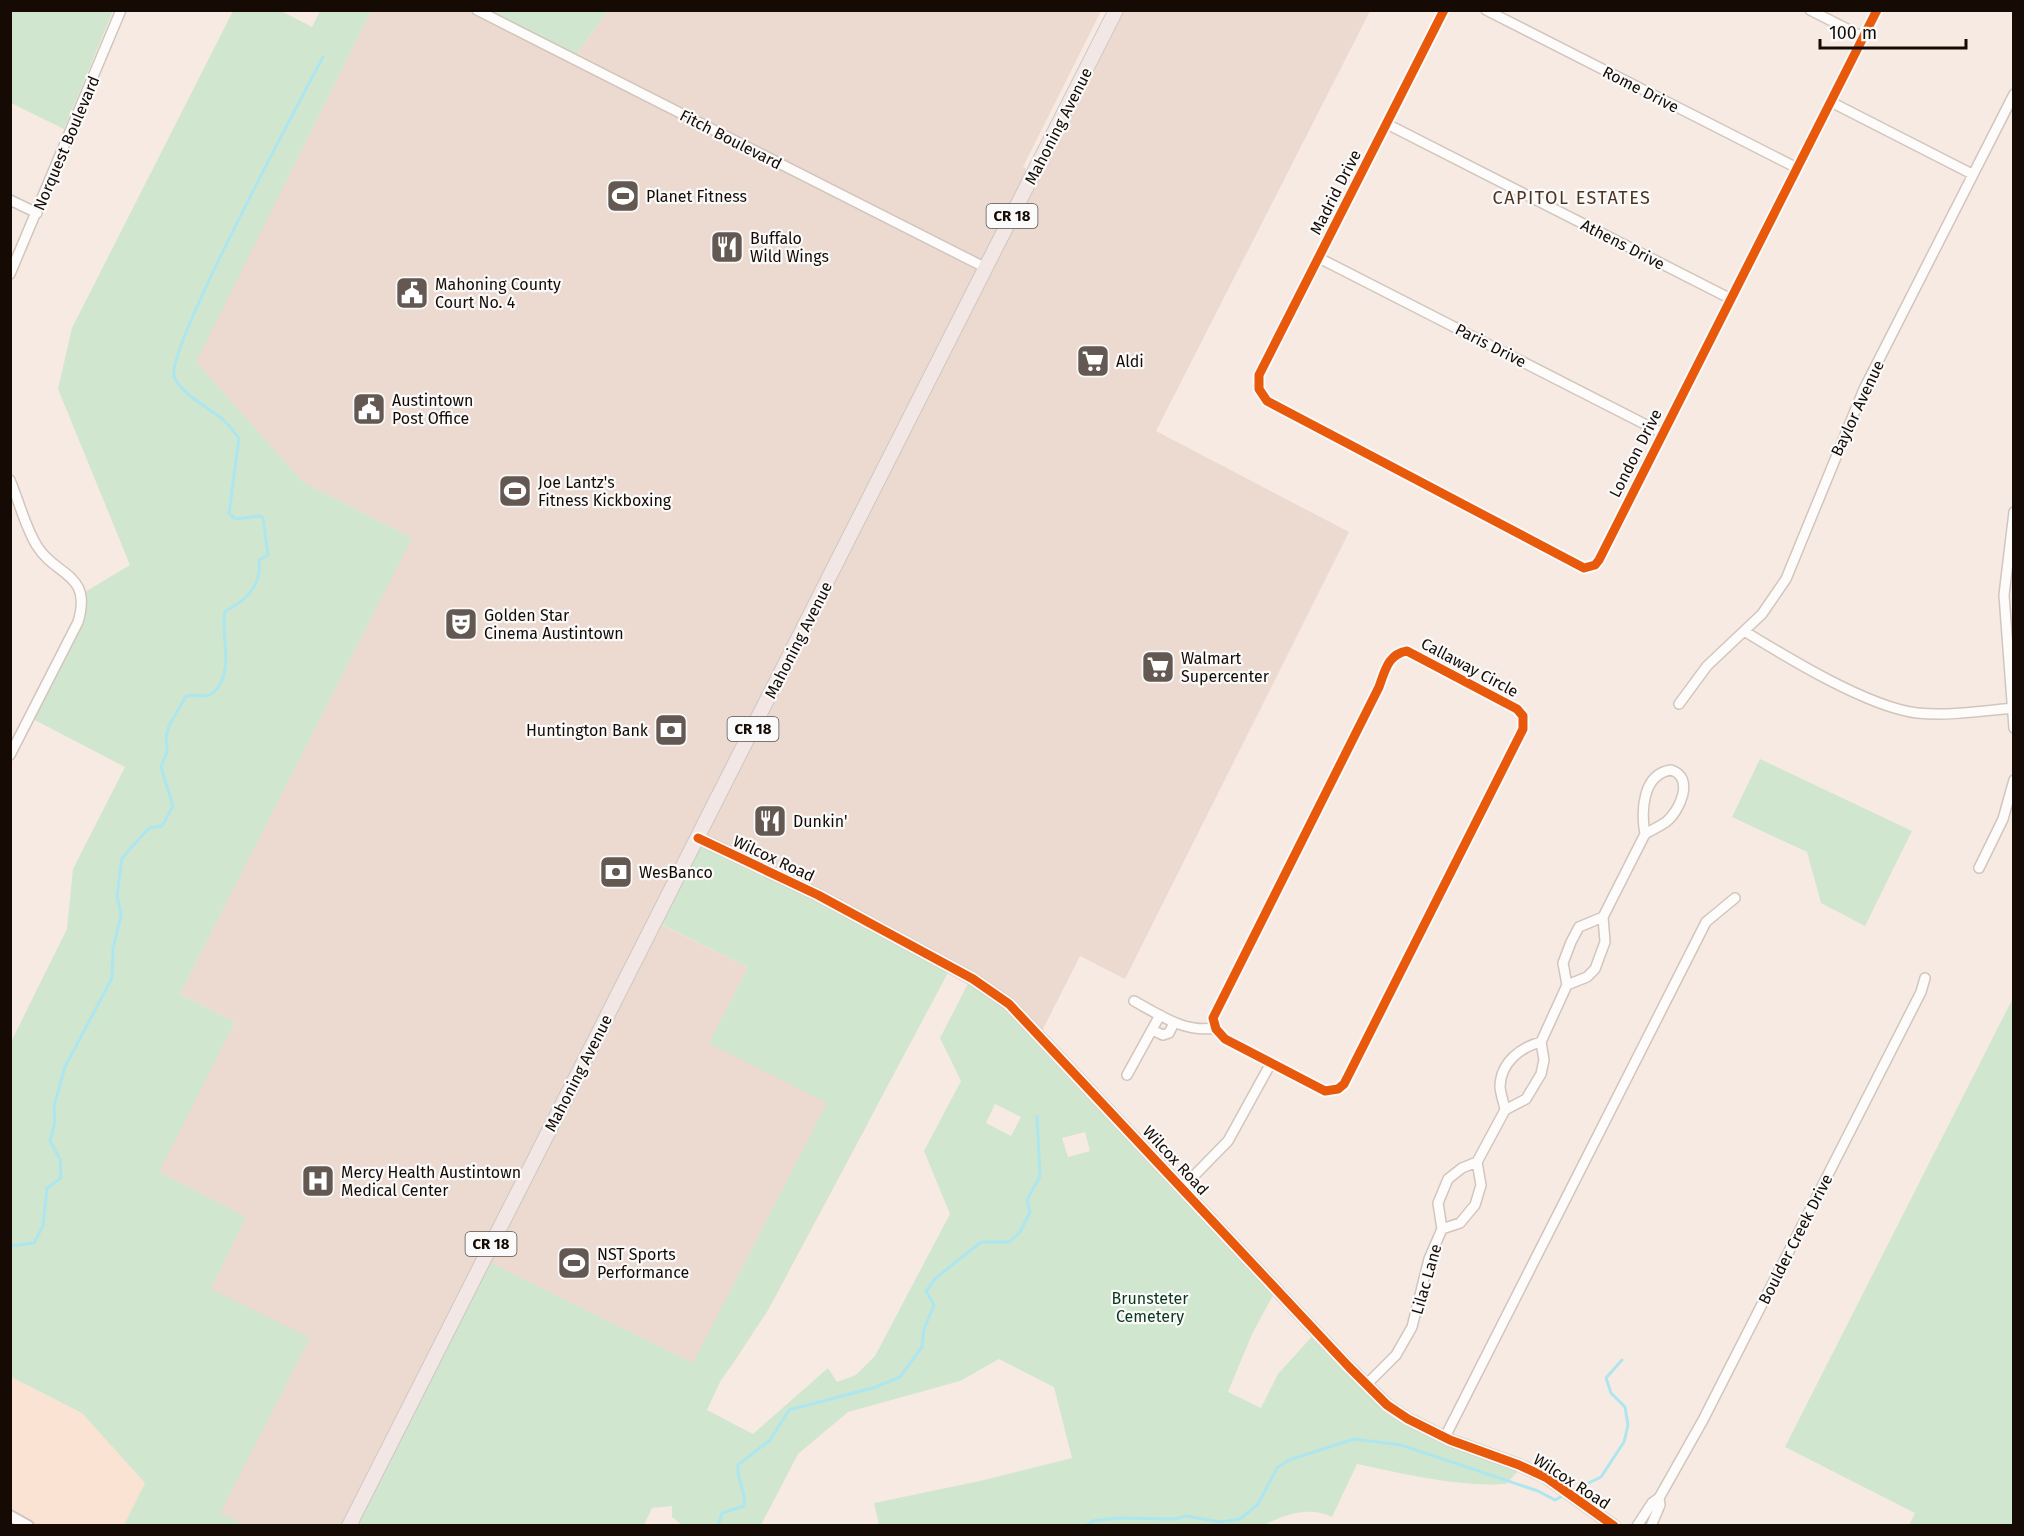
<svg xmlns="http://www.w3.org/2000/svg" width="2024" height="1536" font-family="'Fira Sans',sans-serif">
<rect width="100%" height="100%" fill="#f6eae2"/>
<path fill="#ecdad1" d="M371,11H477L573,59L608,11H1101L1023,167L1033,173L1116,11H1370L1156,431L1349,532L1125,979L1080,956L1040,1035L951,967L656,922L748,967L710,1042L868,1123L768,1310L730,1368L349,1525H214L211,1289L158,1172L235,1022L180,994L411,538L303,482L195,362Z"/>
<path fill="#fbe3d3" d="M10,1377L82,1413L145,1483L124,1525H11Z"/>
<path fill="#d1e6cf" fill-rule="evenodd" d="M10,11H113L64,129L11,103Z
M233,11H281L312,27L320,11H371L196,362L303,482L412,538L180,994L235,1022L159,1172L246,1217L211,1289L310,1338L220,1513L245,1525H124L145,1483L82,1413L11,1377L10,1044L67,929L73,869L125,767L29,717L78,622L80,595L130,565L58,389L72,328Z
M477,11H608L573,59Z
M1760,759L1912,831L1865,926L1821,903L1807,852L1732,817Z
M698,838L951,967L768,1310L720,1382L707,1410L753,1434L828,1368L837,1382L856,1375L875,1356L950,1214L924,1151L961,1081L940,1038L971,978L991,991L1276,1290L1253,1332L1228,1392L1261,1408L1278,1374L1316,1332L1408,1419L1523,1466L1506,1484C1455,1487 1406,1474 1357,1464L1332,1517C1309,1506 1286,1514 1264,1525H879L874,1503L980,1481L1072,1458L1054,1387L999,1359L960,1381L848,1412L798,1454L761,1525H682L672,1517V1506L652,1508L644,1525L349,1526L483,1259L693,1363L827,1103L709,1043L748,967L655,921ZM995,1104L1021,1117L1011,1136L986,1123ZM1085,1132L1090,1151L1068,1157L1062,1138Z
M2013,998V1525H1909L1915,1513L1785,1447Z"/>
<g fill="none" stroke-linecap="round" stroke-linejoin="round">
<path stroke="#aee6ef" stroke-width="3" d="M10,1246L34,1243L43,1226L47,1188L61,1178L60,1159L50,1141L55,1122L54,1106L65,1067L112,978L113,949L121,915L117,896L122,858L149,828L162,826L173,806L161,767L167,752L166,737L169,726L186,696C194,693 205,699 213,693C236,672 220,635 225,611C246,601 262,585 259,560L268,555L263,518L260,516L235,519L229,513L239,438C233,432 228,423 221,418C208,408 178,391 174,376C167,347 301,99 323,57
M1570,1492L1601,1477L1624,1442L1628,1425L1625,1407L1611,1393L1606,1378L1622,1360
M718,1526L722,1513L744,1506C747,1493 736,1480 738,1465L770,1440L789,1410L876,1387L900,1377L922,1347L924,1329L934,1305L926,1291L936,1278L981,1242H1009L1020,1232L1030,1212L1027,1200L1040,1176L1037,1116
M1085,1526L1093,1521L1116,1518L1174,1519L1186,1516L1220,1522L1240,1519L1258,1504L1277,1468L1289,1460L1354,1439L1401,1445L1538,1491L1555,1500L1564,1495"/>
<defs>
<path id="minor" d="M477,10L986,268
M1444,10L1259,375V389L1267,401L1584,568L1595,565L1599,560L1877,10
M1486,10L1797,168
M1810,10L1863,37
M1831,102L1972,174
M1387,124L1731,299
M10,200L37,213
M1319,258L1662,433
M10,274L121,10
M10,480C19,501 25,527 37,546C55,576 93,573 78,622L10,755
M2014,512L2004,595L2014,728
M1744,631C1788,658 1868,707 1917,713C1949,716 1982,711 2014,708
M1407,651L1517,709L1523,716V729L1344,1084L1338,1089L1325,1091L1225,1039L1216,1029L1213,1018L1379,687C1385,671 1388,654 1407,651Z
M1679,704L1707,666L1762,614L1786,579L1864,389L2014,94
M1671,770C1695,777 1680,811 1666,822C1660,826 1652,830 1645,834C1641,812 1642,774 1671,770Z
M1979,868L2003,819L2014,780
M1567,985L1587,977L1595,969L1605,942L1603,917L1645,834
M1134,1001C1160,1015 1184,1033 1215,1028
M1152,1030L1163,1035L1169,1033L1174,1023
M1127,1075L1160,1015
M1505,1110C1504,1102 1500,1093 1500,1086C1501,1062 1521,1047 1541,1042
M1181,1189L1228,1141L1271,1063
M1442,1229L1460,1223L1475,1205L1481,1185L1477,1162L1505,1110L1526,1099L1541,1074L1544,1060L1541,1042L1567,985L1563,963L1571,942L1579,927L1603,917
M1366,1385L1396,1355L1412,1327L1429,1259L1442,1229L1438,1203L1448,1179L1462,1168L1477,1162
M1445,1437L1706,922L1735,898
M1637,1526L1652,1503L1659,1498L1703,1420L1921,992L1925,978
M1651,1526L1660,1505L1659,1498"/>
<path id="tertiary" d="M698,838L818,895L973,979L1009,1004L1349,1367L1387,1405L1408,1419L1450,1440L1519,1465L1547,1478L1614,1526
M10,1516L28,1526"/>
<path id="primary" d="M349,1526L1116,10"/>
</defs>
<use href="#minor" stroke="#d1c6be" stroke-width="12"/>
<use href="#tertiary" stroke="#d1c6be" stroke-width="14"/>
<use href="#primary" stroke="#cdc7c2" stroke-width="16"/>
<use href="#minor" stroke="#fefcfb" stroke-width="9"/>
<use href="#tertiary" stroke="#fefcfb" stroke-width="10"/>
<use href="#primary" stroke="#f3e7e5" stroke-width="14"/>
<defs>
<path id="cycleway" d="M1444,10L1259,375V389L1267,401L1584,568L1595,565L1599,560L1877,10
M1407,651L1517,709L1523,716V729L1344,1084L1338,1089L1325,1091L1225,1039L1216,1029L1213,1018L1379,687C1385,671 1388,654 1407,651Z
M698,838L818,895L973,979L1009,1004L1349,1367L1387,1405L1408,1419L1450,1440L1519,1465L1547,1478L1614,1526"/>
</defs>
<use href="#cycleway" stroke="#fafafa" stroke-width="13"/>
<use href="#cycleway" stroke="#e8590c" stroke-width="9"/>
</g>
<defs>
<symbol id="stadium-square" viewBox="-11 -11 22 22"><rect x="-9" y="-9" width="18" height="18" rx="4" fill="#645952" stroke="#fafafa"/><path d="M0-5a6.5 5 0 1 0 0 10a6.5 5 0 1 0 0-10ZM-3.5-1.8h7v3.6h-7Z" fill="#fff"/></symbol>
<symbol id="restaurant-square" viewBox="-11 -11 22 22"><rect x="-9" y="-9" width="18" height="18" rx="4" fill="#645952" stroke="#fafafa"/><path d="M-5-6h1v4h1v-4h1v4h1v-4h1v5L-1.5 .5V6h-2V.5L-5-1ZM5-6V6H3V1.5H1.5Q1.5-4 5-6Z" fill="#fff"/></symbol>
<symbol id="civic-square" viewBox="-11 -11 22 22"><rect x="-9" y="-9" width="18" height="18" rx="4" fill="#645952" stroke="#fafafa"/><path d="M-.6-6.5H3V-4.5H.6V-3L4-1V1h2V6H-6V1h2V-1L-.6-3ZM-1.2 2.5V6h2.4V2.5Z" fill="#fff"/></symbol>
<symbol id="supermarket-square" viewBox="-11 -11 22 22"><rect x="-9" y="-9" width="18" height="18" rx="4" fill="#645952" stroke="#fafafa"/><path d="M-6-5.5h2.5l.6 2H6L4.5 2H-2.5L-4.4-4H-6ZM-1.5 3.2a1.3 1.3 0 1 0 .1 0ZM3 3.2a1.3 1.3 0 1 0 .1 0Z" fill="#fff"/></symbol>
<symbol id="theatre-square" viewBox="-11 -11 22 22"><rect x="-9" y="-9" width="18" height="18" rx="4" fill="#645952" stroke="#fafafa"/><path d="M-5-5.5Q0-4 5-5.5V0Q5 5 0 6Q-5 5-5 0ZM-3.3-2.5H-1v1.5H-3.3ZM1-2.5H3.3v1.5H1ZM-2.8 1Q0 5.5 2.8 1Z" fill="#fff"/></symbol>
<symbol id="bank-square" viewBox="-11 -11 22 22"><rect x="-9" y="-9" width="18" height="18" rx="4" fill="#645952" stroke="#fafafa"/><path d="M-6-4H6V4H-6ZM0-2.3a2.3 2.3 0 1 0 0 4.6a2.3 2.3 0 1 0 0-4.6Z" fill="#fff"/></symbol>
<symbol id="hospital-square" viewBox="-11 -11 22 22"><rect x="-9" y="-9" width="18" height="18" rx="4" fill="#645952" stroke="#fafafa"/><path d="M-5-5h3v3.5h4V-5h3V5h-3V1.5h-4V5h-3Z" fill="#fff"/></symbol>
</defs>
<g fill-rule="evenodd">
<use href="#stadium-square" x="604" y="177" width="38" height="38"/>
<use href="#restaurant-square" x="708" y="228" width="38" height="38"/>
<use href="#civic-square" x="393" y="274" width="38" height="38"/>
<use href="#supermarket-square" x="1074" y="342" width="38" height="38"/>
<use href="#civic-square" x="350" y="390" width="38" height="38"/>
<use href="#stadium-square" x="496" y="472" width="38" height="38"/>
<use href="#theatre-square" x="442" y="605" width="38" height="38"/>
<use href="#supermarket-square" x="1139" y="648" width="38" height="38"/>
<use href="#bank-square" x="652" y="711" width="38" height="38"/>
<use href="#restaurant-square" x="751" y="802" width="38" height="38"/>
<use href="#bank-square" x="597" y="853" width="38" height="38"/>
<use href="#hospital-square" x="299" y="1162" width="38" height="38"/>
<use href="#stadium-square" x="555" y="1244" width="38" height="38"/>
</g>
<g text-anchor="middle" stroke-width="4.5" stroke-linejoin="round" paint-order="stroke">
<g fill="#fafafa" stroke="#5a534e" stroke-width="1.5">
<rect x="986.5" y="204" width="51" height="24" rx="4.5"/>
<rect x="727.5" y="717" width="51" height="24" rx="4.5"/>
<rect x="465.5" y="1232" width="51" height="24" rx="4.5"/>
</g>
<g font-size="15" font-weight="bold" fill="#160b04">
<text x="1012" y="221">CR 18</text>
<text x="753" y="734">CR 18</text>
<text x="491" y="1249">CR 18</text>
</g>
<g font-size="16" fill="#160b04" stroke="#fafafa">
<text transform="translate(1641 89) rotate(27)" y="6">Rome Drive</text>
<text transform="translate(1058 126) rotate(-63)" y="6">Mahoning Avenue</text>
<text transform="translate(731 139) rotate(27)" y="6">Fitch Boulevard</text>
<text transform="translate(66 143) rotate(-67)" y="6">Norquest Boulevard</text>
<text transform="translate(1335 192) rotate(-63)" y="6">Madrid Drive</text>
<text transform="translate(1623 244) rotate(27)" y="6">Athens Drive</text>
<text transform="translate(1491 345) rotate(27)" y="6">Paris Drive</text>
<text transform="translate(1857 408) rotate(-65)" y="6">Baylor Avenue</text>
<text transform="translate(1635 453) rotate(-63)" y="6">London Drive</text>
<text transform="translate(798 640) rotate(-63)" y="6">Mahoning Avenue</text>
<text transform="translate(1470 667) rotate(28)" y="6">Callaway Circle</text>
<text transform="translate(774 858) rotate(25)" y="6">Wilcox Road</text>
<text transform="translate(578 1073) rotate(-63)" y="6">Mahoning Avenue</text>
<text transform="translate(1176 1160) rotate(47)" y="6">Wilcox Road</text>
<text transform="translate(1795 1239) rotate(-63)" y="6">Boulder Creek Drive</text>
<text transform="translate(1426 1279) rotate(-74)" y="6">Lilac Lane</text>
<text transform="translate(1572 1481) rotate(33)" y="6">Wilcox Road</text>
</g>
<g font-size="16" fill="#160b04" stroke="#fafafa" text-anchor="start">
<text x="646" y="202">Planet Fitness</text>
<text x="750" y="244">Buffalo<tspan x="750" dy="18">Wild Wings</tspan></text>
<text x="435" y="290">Mahoning County<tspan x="435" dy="18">Court No. 4</tspan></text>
<text x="1116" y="367">Aldi</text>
<text x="392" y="406">Austintown<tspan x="392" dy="18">Post Office</tspan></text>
<text x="538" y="488">Joe Lantz's<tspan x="538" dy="18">Fitness Kickboxing</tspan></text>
<text x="484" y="621">Golden Star<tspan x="484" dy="18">Cinema Austintown</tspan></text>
<text x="1181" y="664">Walmart<tspan x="1181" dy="18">Supercenter</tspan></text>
<text x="648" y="736" text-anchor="end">Huntington Bank</text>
<text x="793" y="827">Dunkin'</text>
<text x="639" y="878">WesBanco</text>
<text x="341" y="1178">Mercy Health Austintown<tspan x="341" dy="18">Medical Center</tspan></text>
<text x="597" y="1260">NST Sports<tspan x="597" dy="18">Performance</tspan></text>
</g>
<g font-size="16" fill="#08371c" stroke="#fafafa">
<text x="1150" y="1304">Brunsteter<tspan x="1150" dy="18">Cemetery</tspan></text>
</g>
<g font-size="18" letter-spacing="1.5" fill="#4f3320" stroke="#fafafa">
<text x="1572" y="204">CAPITOL ESTATES</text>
</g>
</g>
<rect width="2024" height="1536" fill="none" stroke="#160b04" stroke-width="24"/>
<path d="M1820 39v9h146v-9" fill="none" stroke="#160b04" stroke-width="3"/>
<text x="1829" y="39" font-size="18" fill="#160b04" stroke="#fafafa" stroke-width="4.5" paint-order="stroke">100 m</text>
</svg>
